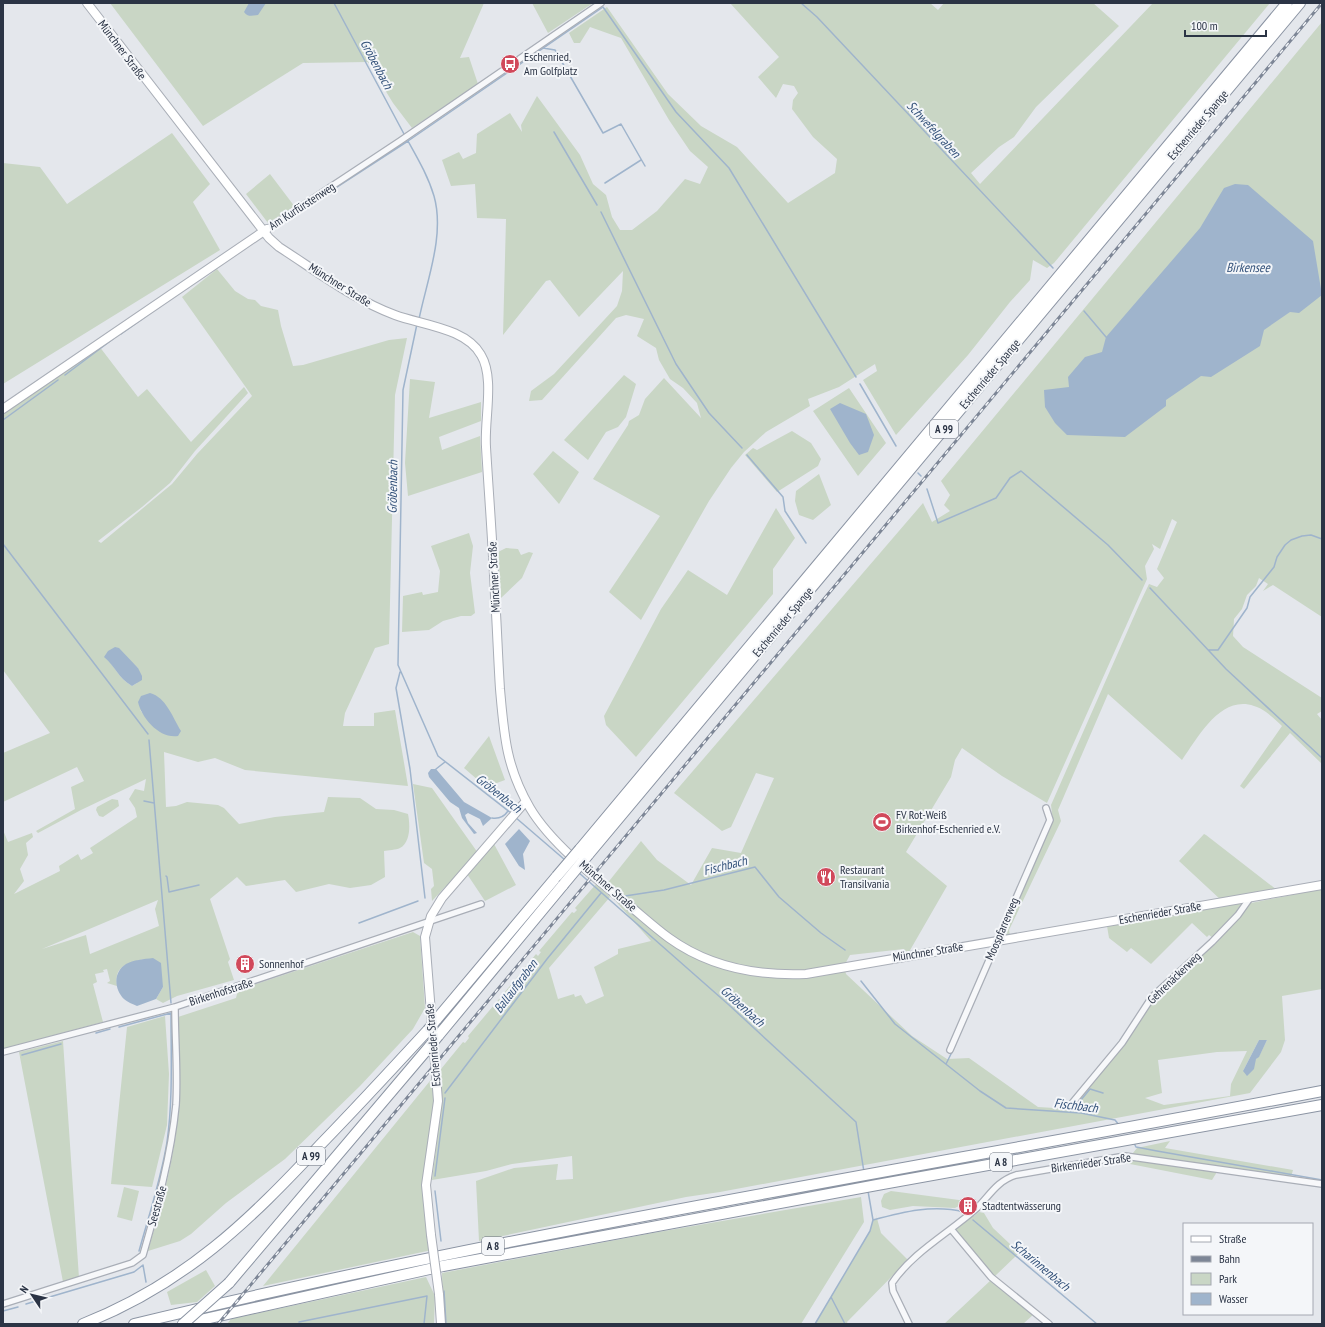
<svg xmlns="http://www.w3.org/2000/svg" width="1325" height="1327" font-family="'PT Sans Narrow',sans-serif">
<rect width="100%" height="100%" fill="#e4e7ec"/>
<path fill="#c9d6c5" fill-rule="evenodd" d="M110,3H484L460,58L469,57L478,84L412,128L393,103L368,62L303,63L203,126Z
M532,3H593L548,33Z
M730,3H930L938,10L944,3H1093L1119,26L1036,107L1014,137L999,147L971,173L980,184L1153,3H1270L1054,263L1047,268L1033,260L1030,280L1010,302L968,355L896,435L863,380L877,371L875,364L839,387L808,399L810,406L766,432L744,452L731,468L709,501L641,620L609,592L660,516L593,479L628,425L629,421L639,415L645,399L664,378L701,418L697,403L683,388L670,379L659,360L656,348L637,336L644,319L626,315L616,318L542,400L529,401L531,391L554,374L617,306L622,291L623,271L579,317L550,280L546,281L503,335L506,219L477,218L475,184L451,186L442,160L459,152L463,159L476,153L477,134L510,113L522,132L521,125L537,96L580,155L593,184L606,195L612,217L620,230H632L657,211L685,179L700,184L708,167L690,151L669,120L621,38L590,27L580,43H574L569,33L607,7L668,94L701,126L737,147L788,203L835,173L837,159L813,137L792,109L793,100L798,93L794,86L783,84L776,98L758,77L779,57Z
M1322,22V617L1273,585L1263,591L1268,584L1259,578L1256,586L1247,595L1242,609L1234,619L1233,636L1243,647L1322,698V711L1317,714L1322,720V764L1290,733L1244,789L1240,786L1282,726C1277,721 1271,716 1266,712C1226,685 1201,733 1182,760L1108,694L1058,810L1061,821L1009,930L1010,936L1003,937L1053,821L1051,805L1139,605L1149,584L1157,587L1164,578L1157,569L1177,522L1172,519L1160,549L1152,544L1154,549L1145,566L1147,579L1047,803L1002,776L962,748L955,760L951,777L906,852L947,886L909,952H906L904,949L850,955L844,966L846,974L912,1036L947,1059L969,1058L1038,1107L1071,1109L1147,1005L1251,903L1322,889V989L1282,996L1285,1040L1281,1052L1250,1093L720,1192L686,1197L479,1241L476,1181L514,1168L558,1164L556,1180L573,1179L572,1156L512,1164L486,1171L432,1180L441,1110V1069L463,1042L465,1043L469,1038L468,1036L499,999L501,1000L505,995L504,993L536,954L538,956L541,952L539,951L572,912L574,913L577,910L575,908L597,883L610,897L549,968L558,999L574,994L575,997L581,995L586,1004L604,996L594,967L618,954V949L651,941L611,896L613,892L606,885L641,841L657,860L691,885L712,848L741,853L774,778L756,773L731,827L722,831L674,793L923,503L932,522L950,511L944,505L950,495L941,481ZM1259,1040H1267L1259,1056L1243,1071ZM1247,1051L1231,1084L1230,1096L1164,1105L1145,1098L1162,1093L1158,1060L1217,1052Z
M172,133L210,184L193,202L220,250L3,384V163L40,167L67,204Z
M270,174L295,207L268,223L246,194Z
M217,269L235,291L248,299L255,300L261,306L278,310L281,326L293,366L303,365L389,340L407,338L395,395L389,644L375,648L345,713L343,726H374V713L395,710L408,786L245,770L215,758L198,762L164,752L166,807L176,806L187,802L218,805L224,808L239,824L275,817L324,812L328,797L360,798L376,809L394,810L408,814C410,824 411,842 400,848C396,850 388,850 384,851L385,877L371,885L350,888L329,884L296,892L285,880L246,886L237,877L210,899L230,959L228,962L234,980L177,996L163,1003L156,999L163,987L144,959C127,964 114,965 117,986L107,983L110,981L107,969L103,970L104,972L95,974L97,982L93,984L103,1022L3,1049V830L8,842L32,833L33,837L26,843L28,855L20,869L24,881L14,894L60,871L59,866L78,854L81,860L93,853L90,848L137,817L135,808L129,799L135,789L144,791L146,779L81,810L38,833L36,831L75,809L71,787L84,781L77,767L3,802V753L50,733L3,670V415L99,346L138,397L147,389L191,442L244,387L248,393L195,451L170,483L142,507L98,541L101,543L172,484L197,454L252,396L182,297ZM105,657L130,661L138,668L137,683L132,686C118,678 116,667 105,657ZM140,710L178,736L153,726ZM158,900L155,909L159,926L90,954L86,935L42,949Z
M624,375L636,384L626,417L618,427L606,432L588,460L564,440Z
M410,379L435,382L429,418L481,402V421L439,437L442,450L480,436L482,472L408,496L405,463Z
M849,388L886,443L858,476L813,411Z
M792,431L811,443L821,459L818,466L777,492L745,455L753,448L757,450Z
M553,451L579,472L559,504L533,474Z
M819,474L831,505L813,520L799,515L795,501L796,491Z
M776,508L795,538L773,569V594L636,757L606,725L604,716L661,609L688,570L727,595Z
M469,533L473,546L470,573L475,613L471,616H461L443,621L429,630L402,632L403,596L422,592L423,595L438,592L440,571L431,546Z
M506,548L518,549L521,555L529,552L533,553L522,578L501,598L498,552Z
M489,736L505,780L486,787L464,768Z
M413,784L432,788L478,853L451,883L445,887L432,901L431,889L434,886L432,869L424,863Z
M112,799L118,800L119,806L103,817L99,816L96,810L97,807Z
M1204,834L1206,835L1277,890L1221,900L1179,861Z
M494,844L516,885L485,901L467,874Z
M1245,902L1213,938L1209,935L1207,937L1192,923L1151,964L1131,948L1127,952L1109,938L1107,926Z
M413,932L420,936L425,1008L413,1029L360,1086L285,1159L226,1203L191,1234L180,1241L148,1251C158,1216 168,1182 174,1146C181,1104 178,1060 178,1017L236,998L238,990Z
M165,1016L169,1074L167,1125L152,1187L111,1184L127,1027Z
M63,1041L79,1278L63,1282L19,1052Z
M434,1076V1104L426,1185L432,1250L263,1286Z
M1170,1141L1165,1148L1293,1170L1291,1177L1220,1167L1212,1180L1125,1163L1137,1148Z
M124,1187L139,1191L132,1221L117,1217Z
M891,1191L959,1200L965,1203L955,1208L913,1206L890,1210L882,1207L881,1201L884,1194Z
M861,1197L864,1222L801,1324H443L442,1273L647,1234Z
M875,1211L881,1233L908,1260L847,1322L848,1324H815L870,1231L873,1220L877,1219Z
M979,1212L984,1213L993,1228L1027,1260V1262L1018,1254L994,1277L955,1229L972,1214L974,1216Z
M206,1270L215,1286L197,1302L171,1305L167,1292Z
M426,1277L435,1296L434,1324H227L231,1319Z
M991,1280L1034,1314L1023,1324H944Z"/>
<path fill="#9fb4cc" d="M249,3H266L258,15C252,16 247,17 244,12Z
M1235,184L1248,185L1313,241L1322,295L1299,313L1290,312L1264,330L1260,346L1211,377L1201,376L1166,400V406L1125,437L1067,435L1055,423L1045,407L1044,390L1069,387L1068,377L1085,357L1102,352L1106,337L1200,228L1224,188Z
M840,403L866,414L874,435L868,452L859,455L850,443L830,409Z
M115,647L119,648L138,668L142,676V680L132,686C118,678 116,667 104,657L108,651Z
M150,693C166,697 173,718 181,731L178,736C160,739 142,719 138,702L141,696Z
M431,769H436L464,802L492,818L483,826L480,819L468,813L465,815L468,823L477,833L474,834L462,818L459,808L450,802L429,777L428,773Z
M519,829L530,841L523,854L525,870L519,866L505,844Z
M153,958L161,963L163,987L156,999L137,1006C133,1004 127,1002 124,999C114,989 113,972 126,964C133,960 144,959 153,958Z
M1259,1040H1267L1259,1057L1256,1059L1254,1069L1247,1076L1243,1071Z"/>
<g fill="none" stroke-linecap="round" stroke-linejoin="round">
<path stroke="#9fb4cc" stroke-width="1.5" d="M334,3L404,134
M801,3L817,17L1053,268
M543,48L555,50L603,133L621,124L645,166
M554,132L597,205
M408,141C418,159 428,176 434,196C445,235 427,280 419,319
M605,183L641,160
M601,212L676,364L709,413L742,448
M289,218L408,141L603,7L676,112L729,168L856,377
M1084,311L1106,337
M417,324L403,390L398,665L438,756L511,813
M121,334L145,317
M65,375L113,339
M860,384L896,446
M3,420L58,380
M747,455L783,497L785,511L806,543
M918,473L921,476
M927,489L938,523L996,498L1010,478L1021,471L1108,545L1142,580
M3,544L148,734
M1150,588L1226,669L1322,758
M1209,650H1218L1247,608L1250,597L1274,567L1277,557L1285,545L1291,540L1302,536L1311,535L1322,539
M400,672L396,688L410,769L425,898
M149,740L171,1003
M436,769L445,762
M144,801L154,803
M515,817L565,860
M492,818C499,819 504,817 508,811
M578,872L729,1005L856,1122L864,1172
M166,876L167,877L169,892L199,885
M625,896L664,890L755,867L779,897L821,933L845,950
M359,923L418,901
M861,981L895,1024L980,1091L1006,1108L1081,1113L1115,1120L1119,1125
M119,1027L171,1013C171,1056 173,1100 167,1142C161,1179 149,1215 139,1251
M96,1033L110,1029
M22,1055L61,1044
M946,1064L952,1052
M445,1093L547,959L601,893
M1071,1112L1090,1089L1103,1093
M1134,1143L1136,1147L1157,1151L1322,1180
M435,1176L445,1098
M435,1191L441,1241
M873,1220C903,1212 933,1204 964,1212
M973,1220L1097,1324
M444,1291L446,1324
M831,1297L845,1324
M26,1304L134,1272L143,1265L146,1282
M3,1311L18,1307
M299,1322L427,1296L424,1324
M815,1324L870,1231L873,1220L868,1191"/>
<defs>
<path id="street" d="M267,229L400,141L601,3
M950,1050L1050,820L1046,808
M3,1052L175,1007L481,904
M1073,1102L1122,1043L1152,997L1212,942L1238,915L1250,898
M951,1229L991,1277L1049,1324
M3,1304L132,1263L143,1255C157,1206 171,1157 176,1105C178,1073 175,1040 175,1007
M909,1324L893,1291L892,1283C913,1252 949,1233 977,1208C990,1195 997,1181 1016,1175L1125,1156L1322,1184"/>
<path id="secondary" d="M87,3L269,238L279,247C315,270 354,300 395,315C422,325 466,328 481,355C495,378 484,420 486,447C489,497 493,546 495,596C497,627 498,658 500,689C504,735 506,767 530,808C550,842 594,877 625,902C640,914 654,927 669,938C709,967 758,976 806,974L1322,885
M3,409L267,229
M431,1235L426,1185L438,1101L425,937L431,916L442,898L526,801
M439,1294L441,1324"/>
<path id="highway" d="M580,849L1287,3
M588,855L1300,3
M436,1020L557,876
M438,1036L563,885
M229,1283L430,1046
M83,1324C186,1283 248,1222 322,1143C358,1106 393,1068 428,1030
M134,1324C526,1229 926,1167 1322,1091
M183,1324L443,1266L877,1185L1322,1105"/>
</defs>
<use href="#street" stroke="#a9aeb7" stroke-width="8"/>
<use href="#secondary" stroke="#a9aeb7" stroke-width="10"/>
<use href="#highway" stroke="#8b94a3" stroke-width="12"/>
<use href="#street" stroke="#f7f8fa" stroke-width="5.5"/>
<use href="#secondary" stroke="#fff" stroke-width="8"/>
<use href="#highway" stroke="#fff" stroke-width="10"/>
<defs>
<path id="rail" d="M218,1324L1322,3"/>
</defs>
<use href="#rail" stroke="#7d8696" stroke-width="3"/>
<use href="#rail" stroke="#f4f6f9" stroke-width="1.5" stroke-dasharray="4.5" stroke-linecap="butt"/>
<defs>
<path id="secondary-bridge" d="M431,1235L439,1294"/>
<path id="highway-bridge" d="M557,876L580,849
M563,885L588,855
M428,1030L436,1020
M430,1046L438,1036
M183,1324L229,1283"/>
</defs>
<use href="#secondary-bridge" stroke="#a9aeb7" stroke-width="10" stroke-linecap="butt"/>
<use href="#highway-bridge" stroke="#8b94a3" stroke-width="12" stroke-linecap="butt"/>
<use href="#secondary-bridge" stroke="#fff" stroke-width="8"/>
<use href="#highway-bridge" stroke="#fff" stroke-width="10"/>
</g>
<defs>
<symbol id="bus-disc" viewBox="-11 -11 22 22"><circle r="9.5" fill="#d1495b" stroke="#f4f6f9"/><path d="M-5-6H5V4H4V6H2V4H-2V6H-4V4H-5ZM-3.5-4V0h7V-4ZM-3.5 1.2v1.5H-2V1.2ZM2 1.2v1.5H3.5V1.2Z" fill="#fff"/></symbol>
<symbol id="stadium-disc" viewBox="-11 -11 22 22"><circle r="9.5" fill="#d1495b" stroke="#f4f6f9"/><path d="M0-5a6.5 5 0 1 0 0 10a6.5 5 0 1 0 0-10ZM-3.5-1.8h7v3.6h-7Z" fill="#fff"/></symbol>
<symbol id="restaurant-disc" viewBox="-11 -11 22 22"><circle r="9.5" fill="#d1495b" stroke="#f4f6f9"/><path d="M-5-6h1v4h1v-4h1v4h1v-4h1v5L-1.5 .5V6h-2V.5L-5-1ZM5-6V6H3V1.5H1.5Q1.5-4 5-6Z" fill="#fff"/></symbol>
<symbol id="building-disc" viewBox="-11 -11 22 22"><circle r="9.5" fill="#d1495b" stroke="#f4f6f9"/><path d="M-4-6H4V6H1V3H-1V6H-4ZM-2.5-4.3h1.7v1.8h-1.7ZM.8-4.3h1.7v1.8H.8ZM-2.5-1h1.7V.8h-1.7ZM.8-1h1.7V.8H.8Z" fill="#fff"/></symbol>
</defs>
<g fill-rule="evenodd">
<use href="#bus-disc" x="499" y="53" width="22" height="22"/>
<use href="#stadium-disc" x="871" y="811" width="22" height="22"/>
<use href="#restaurant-disc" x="815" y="866" width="22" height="22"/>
<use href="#building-disc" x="234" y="953" width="22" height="22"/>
<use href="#building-disc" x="957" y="1195" width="22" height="22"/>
</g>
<g text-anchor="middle" stroke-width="4" stroke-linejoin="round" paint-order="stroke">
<g fill="#f4f6f9" stroke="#676e7b" stroke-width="1">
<rect x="930" y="420" width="28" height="18" rx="3"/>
<rect x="297" y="1147" width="28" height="18" rx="3"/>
<rect x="990" y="1153" width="22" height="18" rx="3"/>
<rect x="482" y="1237" width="22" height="18" rx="3"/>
</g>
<g font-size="11" font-weight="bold" fill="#2b3445">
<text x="944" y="433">A 99</text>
<text x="311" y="1160">A 99</text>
<text x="1001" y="1166">A 8</text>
<text x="493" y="1250">A 8</text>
</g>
<g font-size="12" fill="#2b3445" stroke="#f4f6f9">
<text transform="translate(122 50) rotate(53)" y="4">Münchner Straße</text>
<text transform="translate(1198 125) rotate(-50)" y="4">Eschenrieder Spange</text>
<text transform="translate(302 206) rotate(-33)" y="4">Am Kurfürstenweg</text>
<text transform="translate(340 285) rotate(32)" y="4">Münchner Straße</text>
<text transform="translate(990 374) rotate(-50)" y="4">Eschenrieder Spange</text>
<text transform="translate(494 577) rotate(-93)" y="4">Münchner Straße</text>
<text transform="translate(783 622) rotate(-50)" y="4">Eschenrieder Spange</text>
<text transform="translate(608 886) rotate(41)" y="4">Münchner Straße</text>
<text transform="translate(1160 913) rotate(-10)" y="4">Eschenrieder Straße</text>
<text transform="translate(1002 929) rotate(-67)" y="4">Moospfarrerweg</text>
<text transform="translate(928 952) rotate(-9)" y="4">Münchner Straße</text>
<text transform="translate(1174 978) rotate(-44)" y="4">Gehrenäckerweg</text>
<text transform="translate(221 992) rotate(-18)" y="4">Birkenhofstraße</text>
<text transform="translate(433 1045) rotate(-95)" y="4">Eschenrieder Straße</text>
<text transform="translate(1091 1163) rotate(-8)" y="4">Birkenrieder Straße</text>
<text transform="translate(157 1206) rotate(-74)" y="4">Seestraße</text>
</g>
<g font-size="12" fill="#2b3445" stroke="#f4f6f9" text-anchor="start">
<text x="524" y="61">Eschenried,<tspan x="524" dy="14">Am Golfplatz</tspan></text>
<text x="896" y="819">FV Rot-Weiß<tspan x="896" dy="14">Birkenhof-Eschenried e.V.</tspan></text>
<text x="840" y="874">Restaurant<tspan x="840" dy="14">Transilvania</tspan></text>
<text x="259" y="968">Sonnenhof</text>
<text x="982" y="1210">Stadtentwässerung</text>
</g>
<g font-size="13" font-style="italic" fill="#34527a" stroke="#f4f6f9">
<text transform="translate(377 64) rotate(62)" y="5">Gröbenbach</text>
<text transform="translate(934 129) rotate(47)" y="5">Schwefelgraben</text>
<text x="1248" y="272">Birkensee</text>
<text transform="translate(392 487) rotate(-89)" y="5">Gröbenbach</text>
<text transform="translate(499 793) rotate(38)" y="5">Gröbenbach</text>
<text transform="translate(725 865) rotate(-14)" y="5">Fischbach</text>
<text transform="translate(515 986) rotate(-53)" y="5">Ballaufgraben</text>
<text transform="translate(743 1006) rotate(42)" y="5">Gröbenbach</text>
<text transform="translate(1076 1105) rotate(7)" y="5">Fischbach</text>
<text transform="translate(1041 1265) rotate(40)" y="5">Scharinnenbach</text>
</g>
</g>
<rect width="1325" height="1327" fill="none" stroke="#2b3445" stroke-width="8"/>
<rect x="1183" y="1223" width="130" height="92" fill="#f4f6f9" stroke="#a4a8b1"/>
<rect x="1191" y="1236" width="20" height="6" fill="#ffffff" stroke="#a4a8b1"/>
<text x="1219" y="1243" font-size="12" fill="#2b3445">Straße</text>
<rect x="1191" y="1256" width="20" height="6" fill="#7d8696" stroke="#a4a8b1"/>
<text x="1219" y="1263" font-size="12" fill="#2b3445">Bahn</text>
<rect x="1191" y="1273" width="20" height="12" fill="#c9d6c5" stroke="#a4a8b1"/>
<text x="1219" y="1283" font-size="12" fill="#2b3445">Park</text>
<rect x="1191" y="1293" width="20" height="12" fill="#9fb4cc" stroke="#a4a8b1"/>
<text x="1219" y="1303" font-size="12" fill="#2b3445">Wasser</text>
<g transform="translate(32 1295) rotate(305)" stroke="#f4f6f9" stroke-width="3" paint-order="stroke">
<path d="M0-3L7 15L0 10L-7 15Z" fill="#2b3445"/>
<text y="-6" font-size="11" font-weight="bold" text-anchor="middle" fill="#2b3445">N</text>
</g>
<path d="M1185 30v6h81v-6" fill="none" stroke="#2b3445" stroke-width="2"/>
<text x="1191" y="30" font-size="12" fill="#2b3445" stroke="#f4f6f9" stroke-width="3" paint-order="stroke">100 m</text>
</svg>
